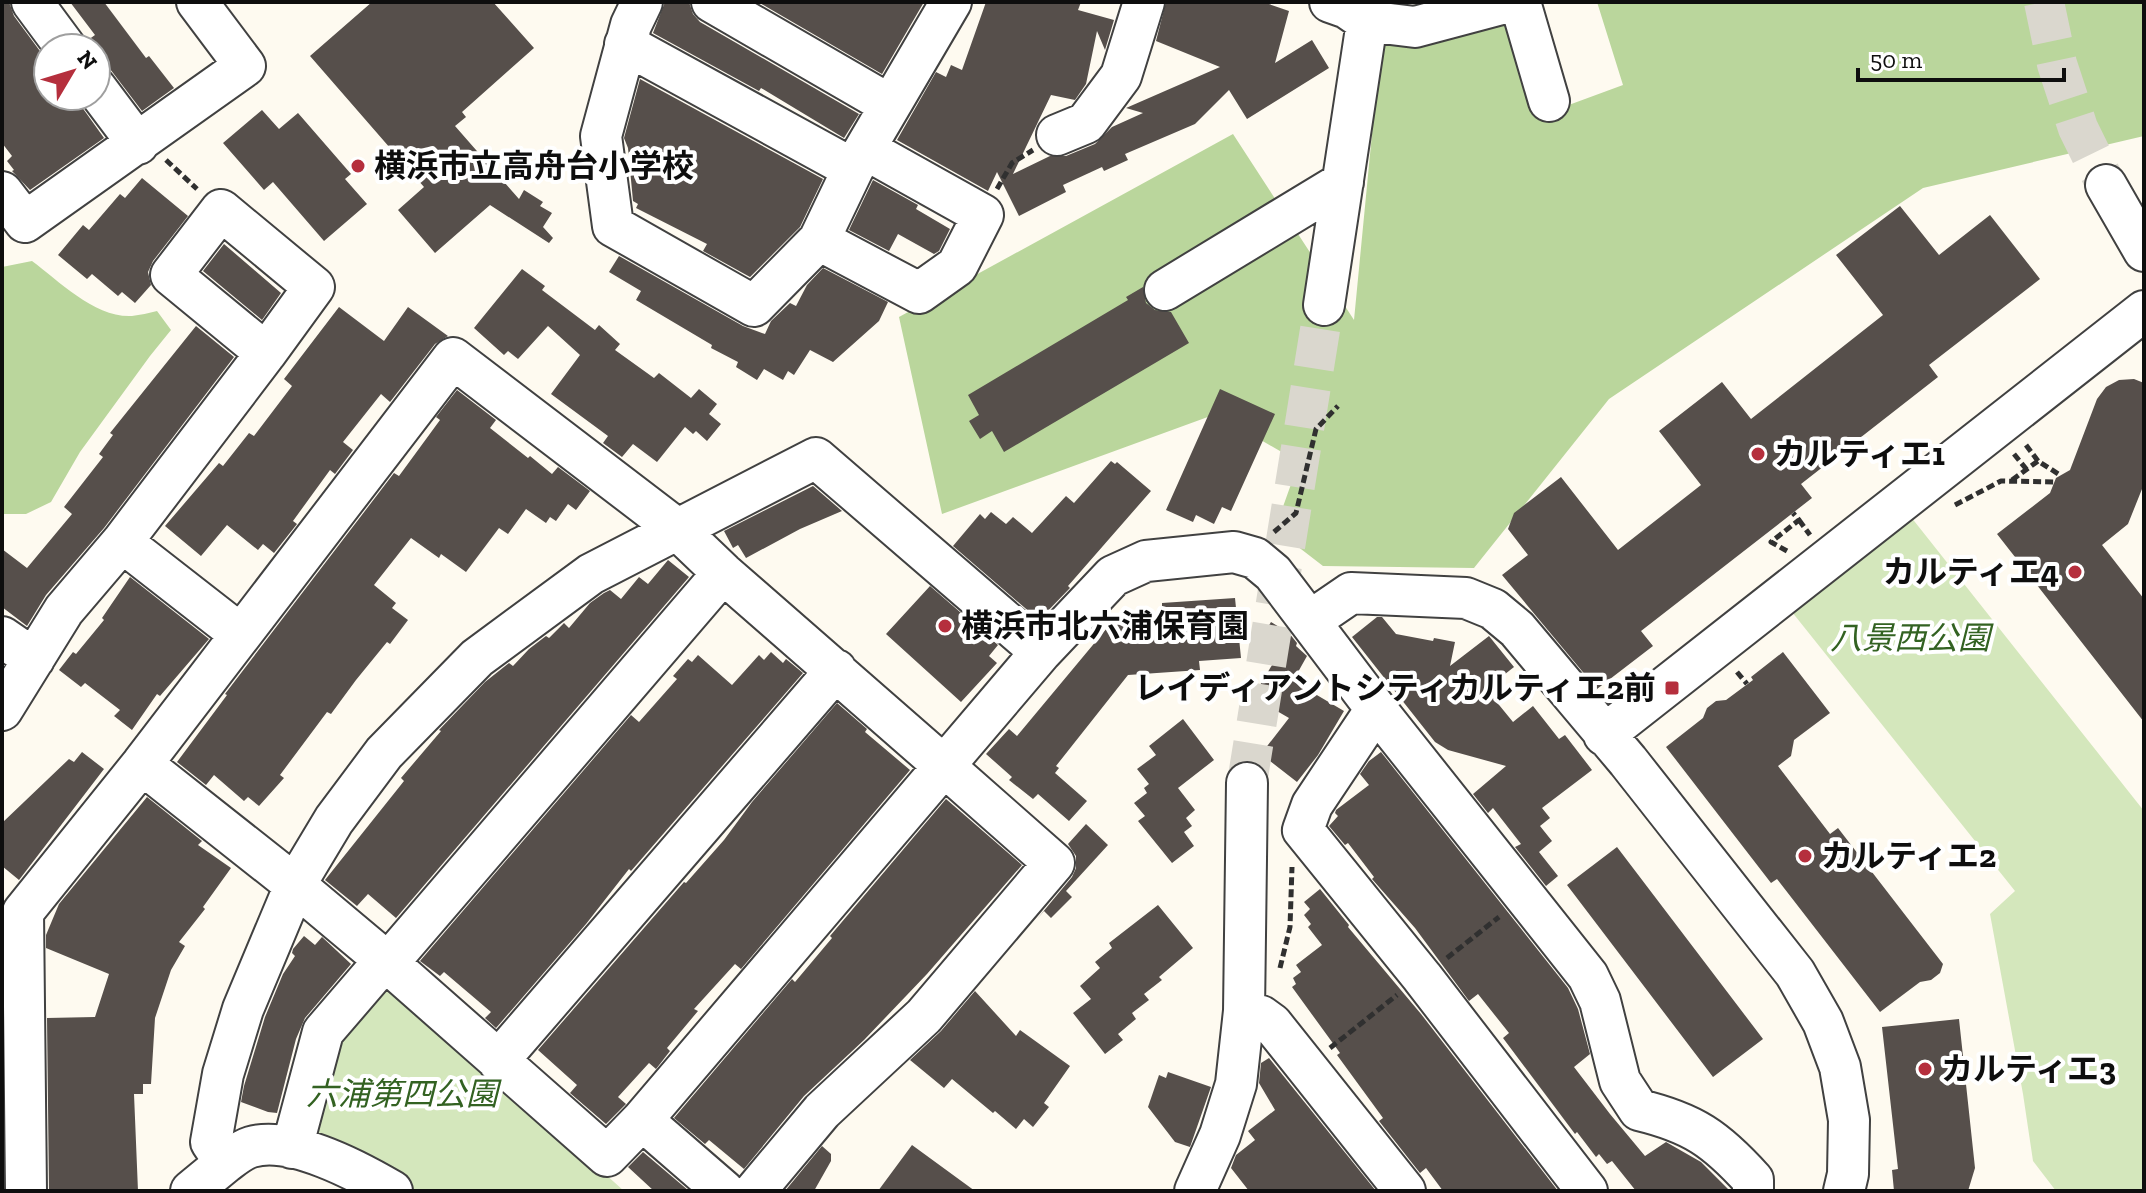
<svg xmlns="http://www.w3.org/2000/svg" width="2146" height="1193" font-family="'Zilla Slab','Noto Sans JP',serif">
<rect width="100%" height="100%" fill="#fefaf0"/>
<path fill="#d4e7bc" d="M1911,517L2144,811V1191H2056L2033,1161L2023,1094L1990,914L2015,891L1792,612Z
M391,981L624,1191H411L314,1135L336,1042Z"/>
<path fill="#bad69c" d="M1509,2L1547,113L1623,85L1597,2H2144V136L1923,188L1609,399L1474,568L1323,566L1275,529L1299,462L1216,414L942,514L899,317L1233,134L1354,320L1381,41Z
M32,261C59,281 95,318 132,316C140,315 149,313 157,311L171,330L150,356L80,452L51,502L26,514H2V267Z"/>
<path fill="#564f4b" d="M2,2H9L14,16L48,62V96H74L104,138L30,190L12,171L14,170L7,161L12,156L2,143Z
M70,2H104L146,58L149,56L174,88L142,111L88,40L95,35Z
M372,2H493L534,48L462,112L466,117L455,126L519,199L524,190L543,202L540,206L552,213L543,227L553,238L549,243L490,205L435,253L398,210L424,187L310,56Z
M665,2H689L693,14L700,22L859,114L844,138L761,88L759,91L653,33Z
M758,2H924L882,74Z
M986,2H1081L1078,10L1114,20L1105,50L1097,31L1086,84L1075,100L1051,95L1013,174L1050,156H1066L1095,144L1112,127L1143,113L1126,108L1220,67L1156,41L1166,2H1263L1289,11L1275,63L1312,40L1329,68L1247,119L1229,90L1195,124L1125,154L1128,160L1104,171L1102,167L1063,185L1066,192L1019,216L997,172L988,191L897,140L936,72L946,77L951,65L962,70Z
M640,79L823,179L800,227L750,277L703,251L707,244L636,208L638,204L633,201L628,148L624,138Z
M262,110L279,129L298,113L351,174L345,179L367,204L324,241L273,182L264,190L223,143Z
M142,178L188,216L153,261L148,272L151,285L135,303L122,292L118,296L92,274L87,279L58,255L83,225L89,230L120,194L125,198Z
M873,180L918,205L916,209L950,229L939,251L934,254L898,234L889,251L849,230Z
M1900,206L1939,255L1990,215L2040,279L1929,365L1938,377L1801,484L1812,498L1641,631L1653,646L1597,689L1502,575L1528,555L1508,529L1514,513L1561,477L1618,550L1701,485L1659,431L1722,382L1751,419L1883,315L1836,255Z
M224,244L281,293L262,320L203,271Z
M619,256L743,326L765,334L771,321L790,303L796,306L807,285L823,268L888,302L879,321L833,362L810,350L794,375L788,371L783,380L764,369L757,380L736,367L738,362L711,348L712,345L636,300L641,291L609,272Z
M522,269L545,286L542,290L595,330L599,325L620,344L615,350L654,378L659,373L691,398L699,389L717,404L709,414L721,424L707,441L696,431L693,434L685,427L657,462L633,444L622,457L603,443L608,436L551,394L580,355L548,326L518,359L508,351L504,355L474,328Z
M1143,287L1146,303L1155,310L1171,312L1189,343L1004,452L992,431L980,439L969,421L979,415L968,395L1128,300L1126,297Z
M339,307L384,341L408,307L448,336L435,344L390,402L381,394L343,442L353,450L335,474L330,470L293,521L297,524L274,553L263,544L258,550L227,525L201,556L165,526L219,463L223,466L249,433L254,436L292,386L284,379Z
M196,326L234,357L104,528L46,595L27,626L2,607V549L27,568L72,514L64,507L103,457L99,454L113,435L110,433Z
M2134,379L2144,383V484L2128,524L2102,545L2144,599V722L1997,534L2050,493L2056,478L2070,470L2097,399L2106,387L2119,380Z
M1220,389L1275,414L1231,511L1222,507L1214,524L1196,515L1193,522L1166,510Z
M457,390L496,420L490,428L528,458L530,456L552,474L558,467L590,491L576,510L568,504L556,521L550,517L546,523L526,509L508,534L499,528L466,572L441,554L439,558L411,538L374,585L396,603L392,608L408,620L390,644L387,642L356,680L331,714L327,712L280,775L284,778L259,806L248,797L244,801L214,775L206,785L177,762L227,695L225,694L394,473L399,476L440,420L436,417Z
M1111,461L1115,464L1117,462L1151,491L1068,586L1070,588L1039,620L953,546L980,514L985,519L991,512L1006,524L1013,517L1032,533L1066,496L1074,503Z
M813,486L842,511L800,529L746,558L738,545L733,548L724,531Z
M668,560L689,577L396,918L368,894L357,906L325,880L404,781L401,778L441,731L439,730L485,682L509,663L513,666L529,649L546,636L549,638L564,623L569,628L590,603L604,593L610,590L621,599L639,577L648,584Z
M130,577L209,639L160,696L157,694L132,730L114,716L120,710L85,683L81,687L59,670L73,652L76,654L104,620L102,618Z
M930,586L998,645L989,656L997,663L961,702L886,634Z
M1235,598L1241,658L1199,661L1200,670L1128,675L1056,766L1059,768L1055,773L1087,801L1069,821L1038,794L1033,799L1009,780L1012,777L986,754L1009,729L1017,736L1117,616L1162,614V603Z
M1377,617H1382L1396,634L1433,641L1434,638L1455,642L1450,666L1489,636L1514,667L1486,689L1513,722L1533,706L1559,739L1565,735L1592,770L1542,808L1550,818L1540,826L1552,841L1539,852L1558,876L1546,886L1515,847L1521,844L1493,808L1488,813L1473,794L1506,766L1448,750L1435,742L1352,637Z
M1271,622L1289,633L1297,643L1296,646L1307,656L1293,681L1344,711L1318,755L1297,782L1261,754L1289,718L1253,697L1278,655L1250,657Z
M771,652L783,663L786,659L803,673L631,871L629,869L586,924L496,1028L485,1018L491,1012L444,972L440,976L420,961L631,715L639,722L677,679L673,676L688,659L692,662L698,655L732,685L759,655L764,660Z
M1783,652L1830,713L1794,740L1791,756L1778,766L1830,834L1838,828L1943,964L1940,973L1931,980L1920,982L1880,1012L1777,879L1771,883L1666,747L1703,718L1707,708L1716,701L1726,700L1753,680L1751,677Z
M837,703L867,729L865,732L910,770L741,969L735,964L694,1009L698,1011L667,1048L670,1051L656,1069L649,1063L618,1097L626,1104L606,1124L570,1093L577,1085L538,1050L684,882L686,883L724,840L752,802Z
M1183,719L1214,760L1178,788L1195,810L1186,818L1192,826L1184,832L1194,846L1172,863L1138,821L1145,816L1134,803L1147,793L1144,788L1149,784L1137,769L1156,755L1149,746Z
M82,752L104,769L19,880L2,866V823L69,759L74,762Z
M1381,752L1568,988L1578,1009L1590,1054L1574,1067L1610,1114L1645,1156L1666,1142L1701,1162L1730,1191H1636L1612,1161L1607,1164L1599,1154L1596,1157L1577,1132L1575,1134L1503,1038L1509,1033L1478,994L1469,1001L1415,928L1372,879L1374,877L1348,843L1345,845L1329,826L1338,816L1335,813L1336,810L1369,785L1360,774L1369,761Z
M147,797L202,841L198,845L231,868L203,907L205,909L179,942L185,946L171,970L155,1018L151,1084H143V1094H134L138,1191H49L47,1018L95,1017L109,974L46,948V935L59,904Z
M946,799L1022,865L927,974L864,1040L804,1096L744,1169L709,1140L705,1144L674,1118L792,979L795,982L832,938L830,936Z
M1086,824L1108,845L1066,891L1072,897L1051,918L1044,911L1037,919L1072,877L1076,868V856L1068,844Z
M1617,847L1763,1039L1713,1077L1567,885Z
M1320,889L1349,925L1348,927L1421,1014L1558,1191H1443L1426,1168L1420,1173L1379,1121L1383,1118L1337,1055L1340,1053L1292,987L1296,984L1293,978L1301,972L1296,965L1322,945L1308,927L1311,924L1304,915L1310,909L1304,902Z
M1158,905L1193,948L1159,977L1162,980L1144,994L1149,1000L1132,1013L1136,1019L1118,1034L1123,1040L1105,1054L1073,1013L1091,999L1080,986L1100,968L1095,962L1112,948L1109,943Z
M304,936L315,945L322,937L351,964L305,1018L296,1039L277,1113L268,1112L241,1102L244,1086L265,1017L283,974L295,956L292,953L293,949Z
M975,991L1016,1036L1020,1030L1070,1066L1044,1103L1049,1107L1033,1127L1024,1119L1016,1129L995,1111L993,1113L952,1079L944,1088L910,1060L941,1031Z
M1959,1019L1975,1168L1968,1191H1894L1892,1170L1898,1169L1882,1027Z
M1269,1058L1376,1191H1249L1231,1168L1236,1155L1255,1140L1248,1131L1275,1110L1259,1083L1261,1063Z
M1168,1072L1211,1087L1190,1147L1175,1142L1148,1107L1159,1075L1166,1078Z
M912,1145L975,1191H878Z
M822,1146L831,1154V1161L814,1191H785Z
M643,1152L689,1191H654L628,1167Z"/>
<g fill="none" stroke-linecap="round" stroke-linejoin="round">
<path stroke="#dad7ce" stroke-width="40" stroke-dasharray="40 20" stroke-linecap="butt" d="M2044,2L2057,64L2078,128L2106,185
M1247,783L1324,305"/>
<defs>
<path id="minor" d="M32,2L66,48
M642,2L631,25L601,136L613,226L754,306L819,240L853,169L951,2
M712,2L890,105
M1330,2L1347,8L1366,21L1415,27L1509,2
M1520,2L1549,101
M625,44L853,169
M96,88L138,144
M1057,135L1086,123L1121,76L1144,2
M2106,185L2144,251
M2,192L25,222L245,66L197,2
M819,240L919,293L957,266L983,215L865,149
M1165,290L1343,182
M1324,305L1370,2
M122,542L240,634
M1310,621L1351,593L1466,598L1493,609L1517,629L1628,761L1795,973L1823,1022L1840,1067L1849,1120L1848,1174L1844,1191
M2,637L34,659
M1376,709L1312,805L1303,830L1422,977L1587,1191
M2,710L64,610L122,542L266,353L314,287L221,210L171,275L266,353
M1604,735L2144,311
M142,764L295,885L388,963L607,1156L642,1120L944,766L1054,863L924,1016L822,1111L755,1191
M1244,1011L1261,1016L1272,1024L1405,1191
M498,1061L836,670
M642,1120L724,1191
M292,1148L323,1032L372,975L388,963L723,573
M225,1163C233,1157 241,1150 251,1147C291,1135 358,1171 392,1191
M26,1191L23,912L142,764L453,358L677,529L723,573L944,766L1041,652L1113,576L1146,561L1234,552L1255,558L1273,573L1376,709L1588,976L1600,1001L1620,1081L1639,1110C1693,1123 1716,1139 1753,1180V1191
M191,1191L225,1163L211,1142L223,1074L243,1009L295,885L334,820L384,753L477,658L591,574L816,458L1041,652
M1195,1191L1220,1135L1236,1084L1244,1011L1247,783"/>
</defs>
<use href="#minor" stroke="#414141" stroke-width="44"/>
<path stroke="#303030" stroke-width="5" stroke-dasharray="8 4" stroke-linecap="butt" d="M166,160L197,189
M997,189L1012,163L1033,150
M2026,445L2038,461
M2014,454L2027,470
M2012,480L2038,461L2060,475
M1955,505L2001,481L2055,482
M1799,520L1810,535
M1274,532L1296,513L1316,429L1338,406
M1787,551L1771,542L1799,520L1793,513
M1737,672L1747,684
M1447,958L1499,917
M1280,968L1290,927L1292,867
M1330,1048L1397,995"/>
<use href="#minor" stroke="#fff" stroke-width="40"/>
</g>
<g fill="#b52f3d" stroke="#fff" stroke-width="3">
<circle cx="358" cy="166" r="8"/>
<circle cx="1758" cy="454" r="8"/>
<circle cx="2075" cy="572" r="8"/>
<circle cx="945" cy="626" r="8"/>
<rect x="1664" y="680" width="16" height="16" rx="4"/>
<circle cx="1805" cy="856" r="8"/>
<circle cx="1925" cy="1069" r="8"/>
</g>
<g text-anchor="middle" stroke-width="8" stroke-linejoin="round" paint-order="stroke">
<g font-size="32" font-weight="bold" fill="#0e0e0e" stroke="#fff" text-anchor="start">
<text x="374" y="177">横浜市立高舟台小学校</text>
<text x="1774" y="465">カルティエ1</text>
<text x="2059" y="583" text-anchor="end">カルティエ4</text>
<text x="961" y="637">横浜市北六浦保育園</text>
<text x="1656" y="699" text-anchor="end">レイディアントシティカルティエ2前</text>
<text x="1821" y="867">カルティエ2</text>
<text x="1941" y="1080">カルティエ3</text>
</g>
<g font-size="32" font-style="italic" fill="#336222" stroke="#fff">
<text x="1910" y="649">八景西公園</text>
<text x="402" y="1105">六浦第四公園</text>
</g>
</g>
<rect width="2146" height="1193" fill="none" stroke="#0e0e0e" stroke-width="8"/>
<g transform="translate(72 72) rotate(52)"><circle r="38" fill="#ffffff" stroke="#9f9f9f" stroke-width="2"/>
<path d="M0-6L14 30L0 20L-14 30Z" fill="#b52f3d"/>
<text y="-12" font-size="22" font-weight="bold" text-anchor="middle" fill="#0e0e0e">N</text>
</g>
<path d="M1858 68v12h206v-12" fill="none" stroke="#0e0e0e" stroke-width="4"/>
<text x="1870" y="68" font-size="24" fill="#0e0e0e" stroke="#ffffff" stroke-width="6" paint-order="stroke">50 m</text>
</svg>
